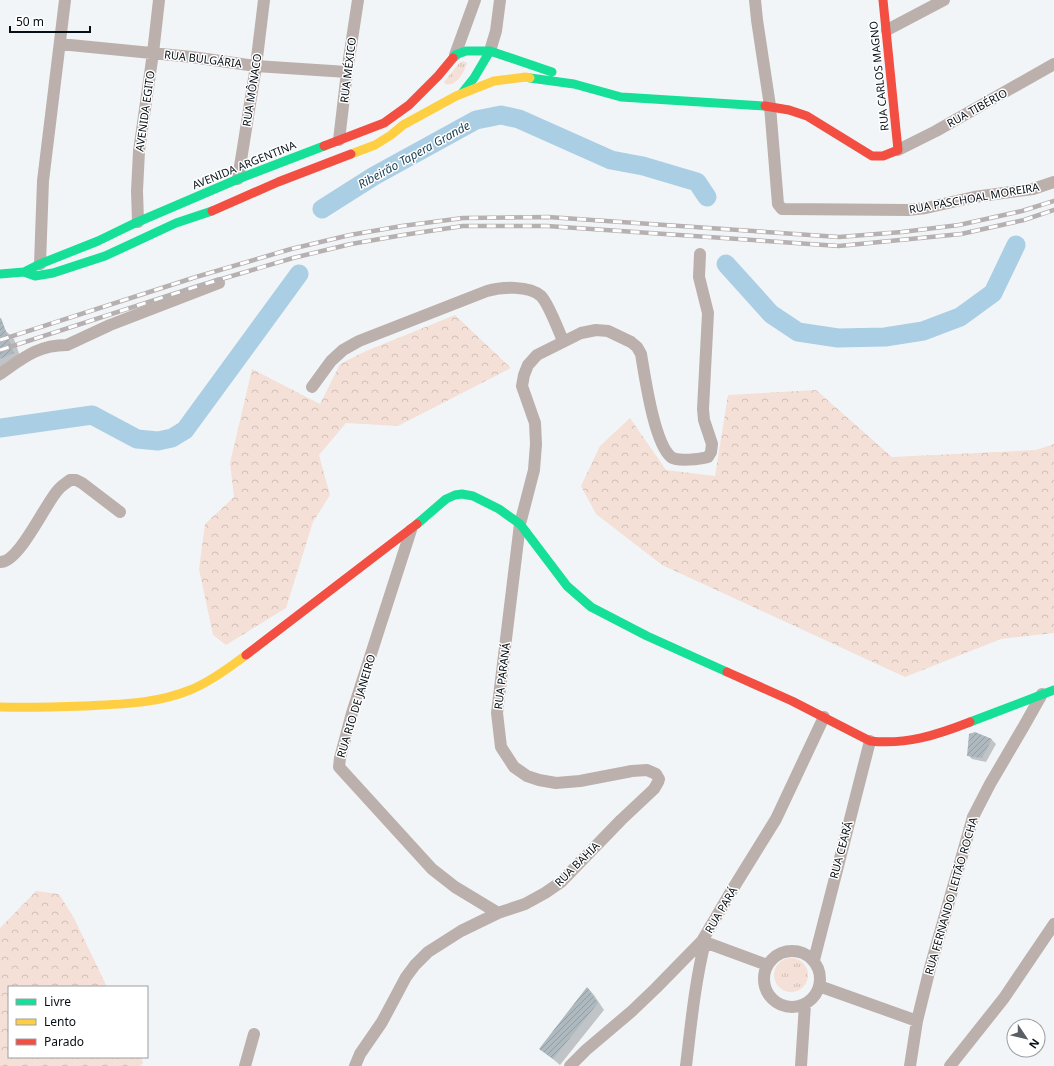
<svg xmlns="http://www.w3.org/2000/svg" width="1054" height="1066" font-family="'Noto Sans',sans-serif">
<defs>
<pattern id="grass-tufts" width="24" height="20" patternUnits="userSpaceOnUse"><rect width="24" height="20" fill="#f4e0d7"/><path d="M3 7l-1-3M5 7V3M7 7l1-3M15 17l-1-3M17 17v-4M19 17l1-3" fill="none" stroke="#d0bfb8"/></pattern>
<pattern id="forest-crowns" width="20" height="18" patternUnits="userSpaceOnUse"><rect width="20" height="18" fill="#f4e0d7"/><path d="M2 6a3 3 0 1 1 6 0M12 15a3 3 0 1 1 6 0" fill="none" stroke="#d0bfb8"/></pattern>
<pattern id="building-hatch" width="6" height="6" patternUnits="userSpaceOnUse"><rect width="6" height="6" fill="#adb8bf"/><path d="M-1 1l2-2M0 6l6-6M5 7l2-2" fill="none" stroke="#939da3"/></pattern>
</defs>
<rect width="100%" height="100%" fill="#f2f5f8"/>
<path fill="url(#grass-tufts)" d="M463,61L467,63C464,73 456,87 445,84L444,82L459,63Z
M774 975a17 17 0 1 1 34 0a17 17 0 1 1-34 0Z"/>
<path fill="url(#forest-crowns)" d="M455,315L511,368L398,426L346,423L319,455L330,495L313,522L286,608L226,645L213,635L199,569L205,524L234,497L230,463L252,369L320,404L340,364L366,351Z
M816,390L892,457L1036,450L1054,444V633L1001,639L905,677L662,565L596,514L581,486L600,446L630,418L666,470L715,476L728,395Z
M36,891L59,894L74,918L107,987H9V1057H141L143,1063L140,1066H0V928Z"/>
<path fill="#0003" d="M0,329L5,330L14,339L22,362L0,381Z
M974,733L992,740L996,744L986,762L972,759L968,755Z
M588,988L594,995L604,1010L560,1065L541,1049Z"/>
<g fill="none" stroke-linecap="round" stroke-linejoin="round">
<path stroke="#aacee4" stroke-width="19" d="M322,209L374,176L476,120L501,115L519,119L611,160L643,166L697,182L707,197
M726,264L771,314L798,332L838,338L885,337L923,331L960,317L993,293L1016,245
M0,428L92,415L137,439L158,441L172,438L185,430L299,274"/>
</g>
<path fill="url(#building-hatch)" d="M0,318H1L14,353L0,359Z
M975,732L992,739L982,758L967,756L969,734Z
M587,987L598,1003L553,1059L539,1049Z"/>
<g fill="none" stroke-linecap="round" stroke-linejoin="round">
<path stroke="#bcb0ac" stroke-width="12" d="M755,0L757,20L770,106L778,204L782,209L908,210L926,208L974,197L1033,189L1054,182
M887,30L944,0
M60,44L192,57L256,66L347,72
M490,51L496,31L500,0
M455,55L475,0
M339,140L347,72L358,0
M898,150L936,131L1054,64
M238,179L256,66L264,0
M138,222L137,191L139,151L153,53L159,0
M40,264L43,181L65,0
M0,374C23,358 38,345 67,345L110,325L219,283
M312,387L331,361L343,350L359,341L487,291C501,287 529,285 541,296C547,302 559,331 563,341
M411,530L352,713L340,758L339,767L432,869L455,887L498,913
M0,562C19,563 45,504 58,490C61,486 66,483 70,480H76L82,483L120,512
M702,941L767,965
M764 979a28 28 0 1 1 56 0a28 28 0 1 1-56 0Z
M814,960L870,741
M819,986L917,1021
M245,1066L254,1034
M355,1066L360,1054L382,1022L406,977L415,965L428,952L461,931L498,913L525,904L545,893L561,882L621,820L654,789L658,782L659,779L656,774L647,770L632,771L580,781L556,783L539,780L527,776L514,767L501,747L497,713L520,524L534,470L536,444L535,423L522,386L524,375L528,365L537,355L581,333L596,330L608,331L631,342L637,347L641,354C645,377 654,443 671,457C677,462 701,459 708,457L711,452L712,444L704,420L703,409L708,313L699,277L700,254
M570,1066L586,1050L632,1011L656,988L702,941L729,895L776,819L824,717
M686,1066C691,1024 695,982 705,942
M801,1066L805,1004
M910,1066L917,1021L930,968L973,817L990,784L1024,726L1042,694
M950,1066L1004,998L1054,924"/>
<path stroke="#16e098" stroke-width="9" d="M453,58L455,55L466,51H490L552,72
M530,78L574,84L621,97L765,106
M462,93L474,78L490,51
M24,272L35,276L53,273L105,256L176,223L212,211
M0,274L24,272L40,264L98,241L133,224L238,179L324,146
M417,524L446,499L455,495L462,494L473,496L499,509L520,524L567,586L591,607L647,636L727,672
M970,722L1054,690"/>
<path stroke="#ffcf43" stroke-width="9" d="M351,154L375,145L391,135L403,125L456,96L494,81L526,77L530,78
M0,707C28,708 57,707 85,706C120,704 156,704 190,690C210,682 229,668 246,655"/>
<path stroke="#f24e42" stroke-width="9" d="M765,106L789,110L807,116L872,156H883L898,150L883,0
M324,146L384,123L409,105L438,76L453,58
M212,211L278,182L351,154
M246,655L417,524
M727,672L792,701L870,741C906,745 937,735 970,722"/>
<defs>
<path id="rail" d="M0,340L196,277L291,249L350,235L402,226L463,218L548,217L839,237L902,232L959,225L1022,211L1054,201
M0,350L198,286L293,258L351,244L403,235L463,226H547L839,246L961,234L1024,220L1054,210"/>
</defs>
<use href="#rail" stroke="#b6b1b0" stroke-width="4.5"/>
<use href="#rail" stroke="#fff" stroke-width="3" stroke-dasharray="9" stroke-linecap="butt"/>
</g>
<g text-anchor="middle" stroke-width="3" stroke-linejoin="round" paint-order="stroke">
<g font-size="11" fill="#050f16" stroke="#fff">
<text transform="translate(203 59) rotate(7)" y="4">RUA BULGÁRIA</text>
<text transform="translate(348 70) rotate(-83)" y="4">RUA MÉXICO</text>
<text transform="translate(879 76) rotate(-96)" y="4">RUA CARLOS MAGNO</text>
<text transform="translate(252 90) rotate(-81)" y="4">RUA MÔNACO</text>
<text transform="translate(977 108) rotate(-29)" y="4">RUA TIBÉRIO</text>
<text transform="translate(145 111) rotate(-82)" y="4">AVENIDA EGITO</text>
<text transform="translate(244 165) rotate(-22)" y="4">AVENIDA ARGENTINA</text>
<text transform="translate(974 198) rotate(-10)" y="4">RUA PASCHOAL MOREIRA</text>
<text transform="translate(502 676) rotate(-83)" y="4">RUA PARANÁ</text>
<text transform="translate(356 706) rotate(-73)" y="4">RUA RIO DE JANEIRO</text>
<text transform="translate(841 850) rotate(-75)" y="4">RUA CEARÁ</text>
<text transform="translate(577 864) rotate(-45)" y="4">RUA BAHIA</text>
<text transform="translate(951 896) rotate(-74)" y="4">RUA FERNANDO LEITÃO ROCHA</text>
<text transform="translate(721 910) rotate(-59)" y="4">RUA PARÁ</text>
</g>
<g font-size="12" font-style="italic" fill="#163e54" stroke="#fff">
<text transform="translate(414 155) rotate(-29)" y="4">Ribeirão Tapera Grande</text>
</g>
</g>
<rect x="8" y="986" width="140" height="72" fill="#ffffff" stroke="#9b9fa2"/>
<rect x="16" y="999" width="20" height="6" fill="#16e098" stroke="#9b9fa2"/>
<text x="44" y="1006" font-size="12" fill="#050f16">Livre</text>
<rect x="16" y="1019" width="20" height="6" fill="#ffcf43" stroke="#9b9fa2"/>
<text x="44" y="1026" font-size="12" fill="#050f16">Lento</text>
<rect x="16" y="1039" width="20" height="6" fill="#f24e42" stroke="#9b9fa2"/>
<text x="44" y="1046" font-size="12" fill="#050f16">Parado</text>
<g transform="translate(1026 1038) rotate(125)"><circle r="19" fill="#ffffff" stroke="#9b9fa2"/>
<path d="M0-3L7 15L0 10L-7 15Z" fill="#586065"/>
<text y="-6" font-size="11" font-weight="bold" text-anchor="middle" fill="#050f16">N</text>
</g>
<path d="M10 26v6h80v-6" fill="none" stroke="#050f16" stroke-width="2"/>
<text x="16" y="26" font-size="12" fill="#050f16" stroke="#ffffff" stroke-width="3" paint-order="stroke">50 m</text>
</svg>
